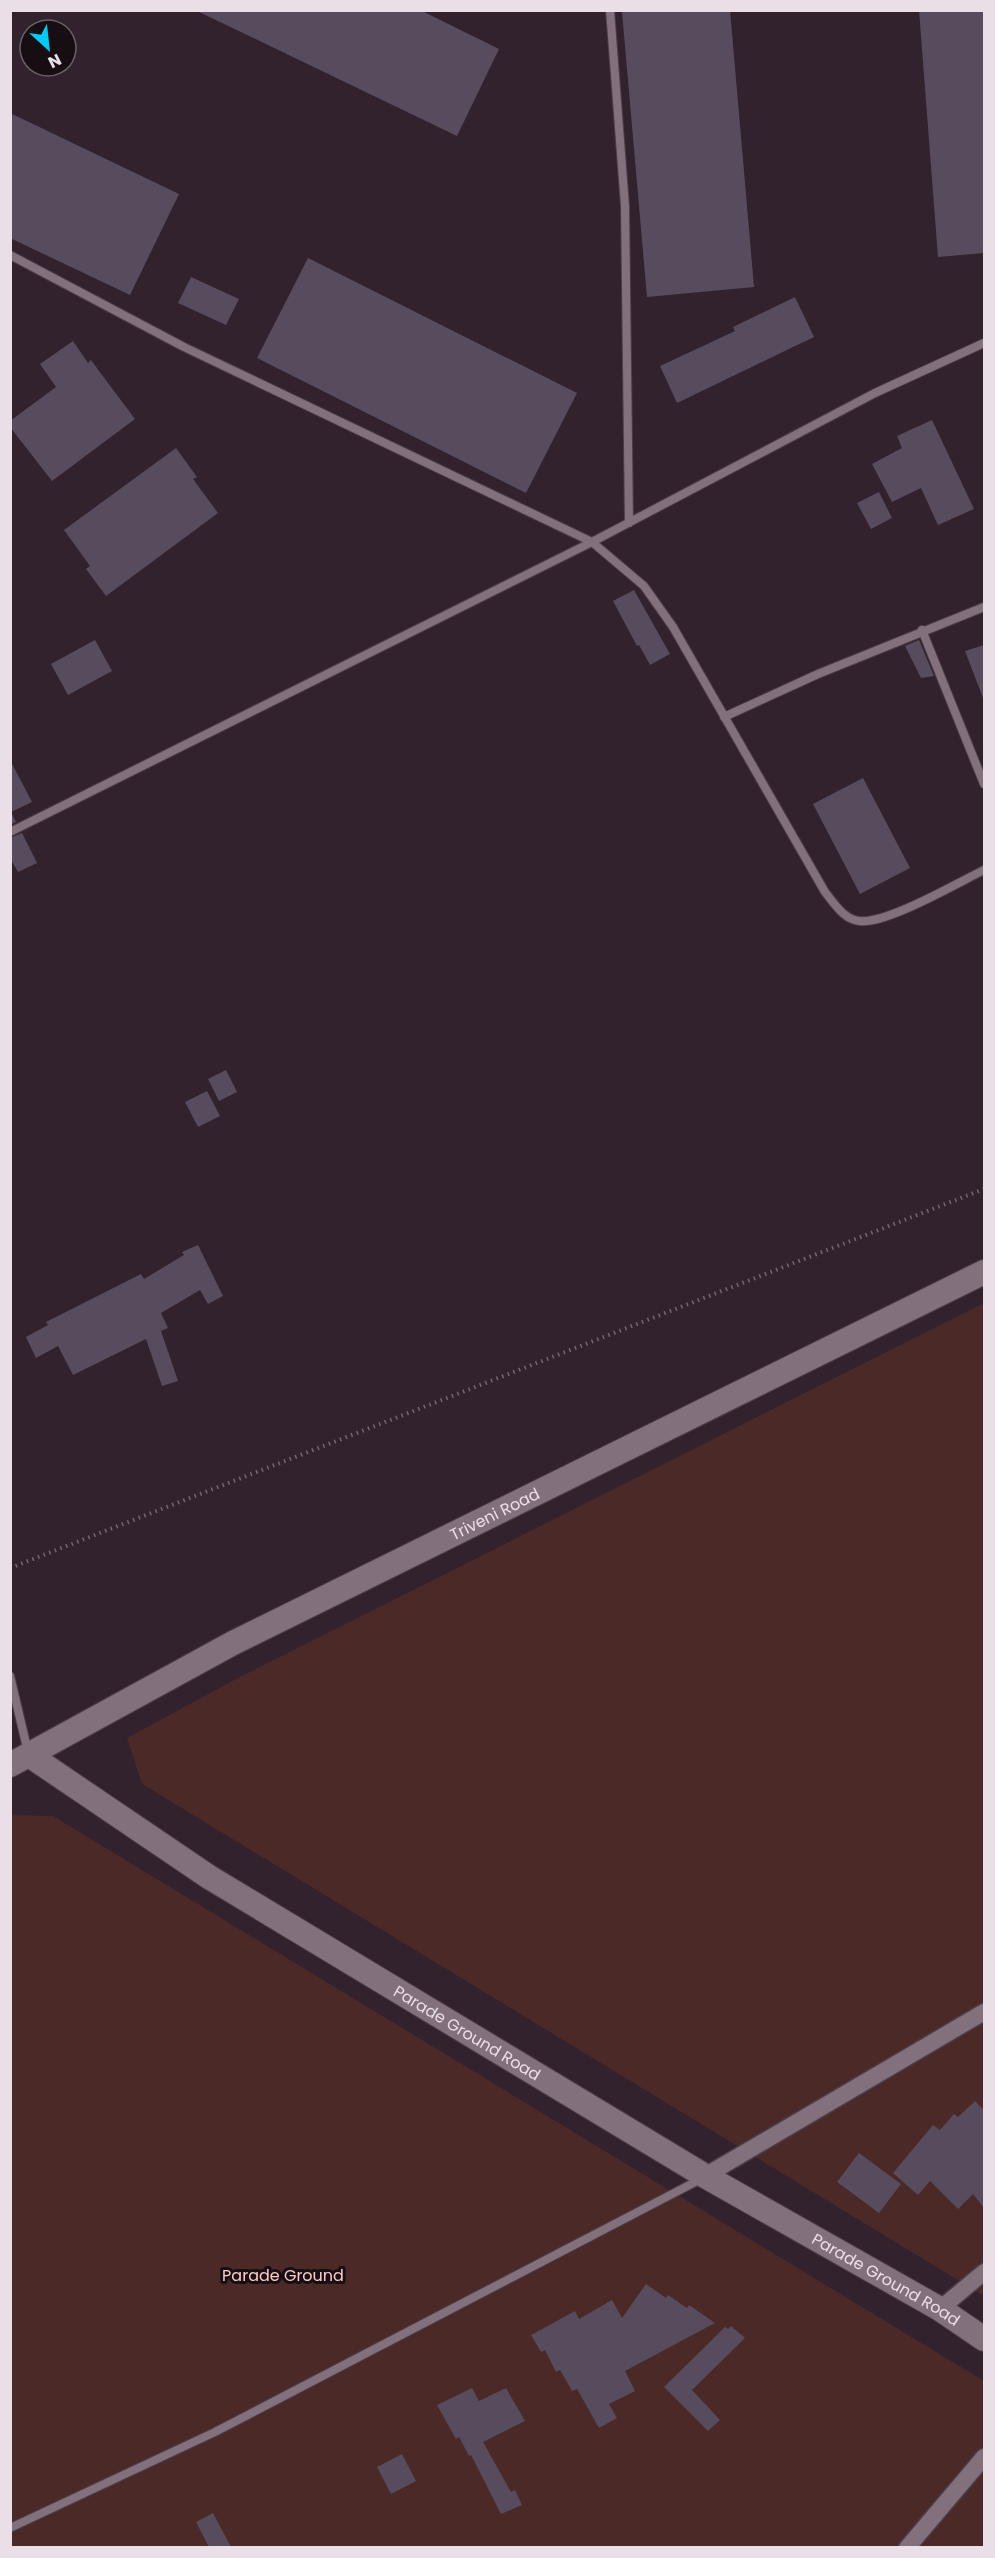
<svg xmlns="http://www.w3.org/2000/svg" width="995" height="2558" font-family="Poppins,sans-serif">
<rect width="100%" height="100%" fill="#32222e"/>
<path fill="#4a2927" d="M984,1303V2296L142,1784L127,1738L236,1679Z
M11,1815L53,1816L984,2381V2547L11,2548Z"/>
<path fill="#574c5d" d="M195,10H420L499,49L457,136Z
M643,10H730L754,287L647,297L622,12Z
M919,10H984V253L938,257Z
M10,113L179,194L130,295L10,238Z
M308,258L577,393L526,493L257,358Z
M191,277L239,299L226,325L178,303Z
M795,297L814,337L677,403L660,366L735,331L733,327Z
M73,341L88,363L91,360L102,375L135,419L52,481L10,427V421L56,387L40,364Z
M932,420L974,509L938,525L921,488L892,502L872,464L902,448L897,436Z
M176,448L197,477L193,479L218,513L106,596L86,569L90,566L64,530Z
M879,492L892,518L871,529L857,503Z
M634,590L670,654L650,665L639,645L637,646L613,601Z
M95,640L112,671L68,695L51,664Z
M919,640L934,676L921,678L905,646Z
M984,645V697L983,698L965,651Z
M10,760L32,802L11,812L16,822L10,825Z
M863,778L910,868L860,894L813,804Z
M22,833L37,863L18,872L10,858V838Z
M226,1070L237,1092L219,1101L208,1079Z
M207,1091L220,1116L198,1127L185,1102Z
M198,1245L223,1296L208,1304L200,1290L161,1313L168,1328L161,1331L178,1381L162,1386L146,1339L73,1375L58,1346L36,1358L26,1337L48,1325L46,1322L141,1274L144,1279L184,1255L182,1252Z
M975,2101L984,2110V2208L973,2194L958,2209L930,2181L918,2195L893,2173L933,2125L940,2130L954,2114L958,2117Z
M859,2153L901,2184L879,2213L837,2182Z
M646,2284L666,2298L668,2295L687,2308L689,2305L715,2323L625,2371L635,2391L609,2404L617,2418L599,2428L577,2389L572,2391L560,2370L556,2372L545,2350L541,2352L531,2335L575,2311L579,2319L612,2300L622,2318Z
M731,2326L745,2338L692,2390L720,2420L708,2431L664,2387L725,2327L728,2329Z
M472,2388L479,2401L506,2388L525,2421L483,2442L511,2492L515,2490L522,2505L501,2514L471,2455L469,2456L459,2437L456,2439L437,2405Z
M402,2454L416,2481L391,2494L377,2467Z
M213,2513L231,2547H209L196,2522Z"/>
<g fill="none" stroke-linecap="round" stroke-linejoin="round">
<defs>
<path id="lane" d="M610,10L625,206L629,523
M10,255L184,347L592,542L644,586L673,627L825,892C834,903 844,920 860,921C887,924 957,883 984,870
M922,630L984,784
M724,717L818,674L984,607
M10,832L592,542L875,393L984,343
M10,1676L28,1752
M10,2528L215,2432L701,2179"/>
<path id="street" d="M705,2176L984,2012
M940,2309L984,2272
M907,2548L984,2457"/>
<g id="secondary">
<path id="s1" d="M29,1755L209,1877L705,2176L940,2309L984,2339"/>
<path id="s2" d="M10,1765L233,1643L984,1272"/>
</g>
</defs>
<use href="#lane" stroke="#4c3e48" stroke-width="10"/>
<use href="#street" stroke="#4c3e48" stroke-width="19"/>
<use href="#secondary" stroke="#4c3e48" stroke-width="26"/>
<path stroke="#756771" stroke-width="4" stroke-dasharray="1.5 4.5" stroke-linecap="butt" d="M10,1568L984,1189"/>
<use href="#lane" stroke="#83707d" stroke-width="8"/>
<use href="#street" stroke="#83707d" stroke-width="16"/>
<use href="#secondary" stroke="#83707d" stroke-width="24"/>
</g>
<g text-anchor="middle" stroke-width="6" stroke-linejoin="round" paint-order="stroke">
<g font-size="16" fill="#eadfe7" stroke="#160e13">
<text dy="6" stroke="none"><textPath href="#s2" startOffset="546">Triveni Road</textPath></text>
<text dy="6" stroke="none"><textPath href="#s1" startOffset="519">Parade Ground Road</textPath></text>
<text dy="6" stroke="none"><textPath href="#s1" startOffset="1005">Parade Ground Road</textPath></text>
</g>
<g font-size="16" fill="#ffc9c5" stroke="#160e13">
<text x="283" y="2281">Parade Ground</text>
</g>
</g>
<rect width="995" height="2558" fill="none" stroke="#eadfe7" stroke-width="24"/>
<g transform="translate(48 48) rotate(153)"><circle r="28" fill="#160e13" stroke="#6b6268" stroke-width="1.5"/>
<path d="M0-4.5L10 22L0 15L-10 22Z" fill="#02cbf9"/>
<text y="-9" font-size="16" font-weight="bold" text-anchor="middle" fill="#eadfe7">N</text>
</g>
</svg>
